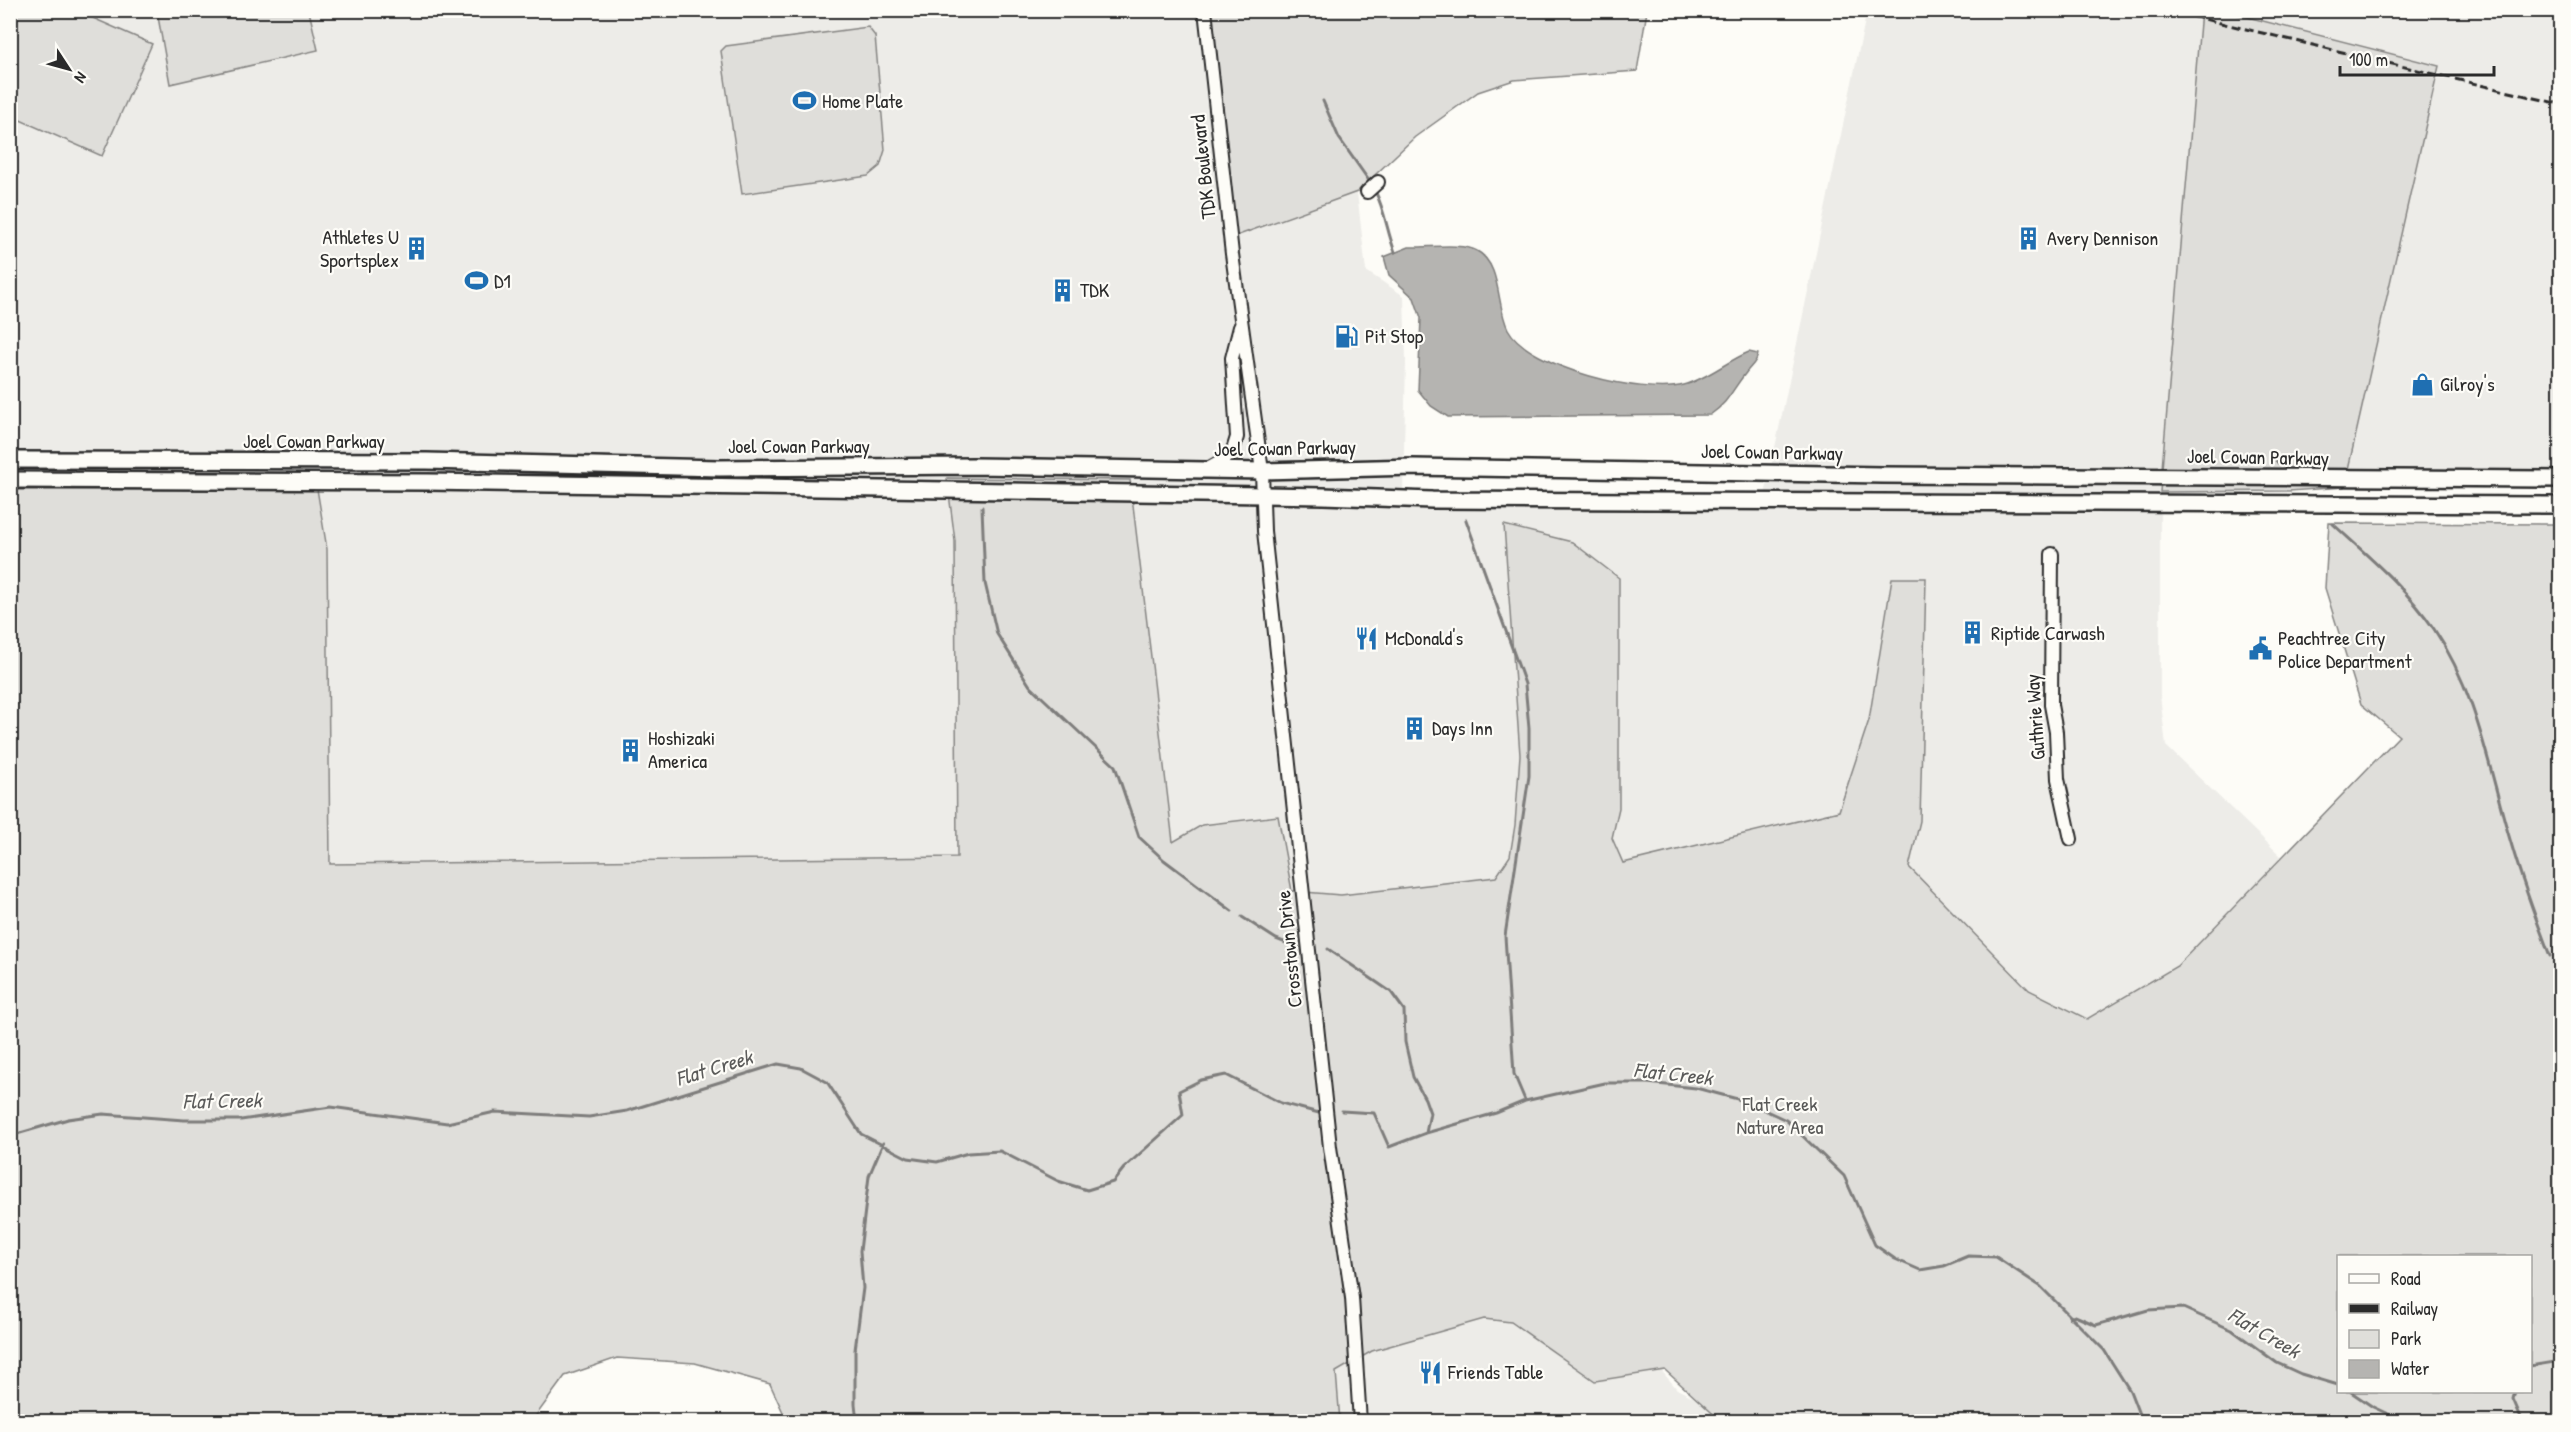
<svg xmlns="http://www.w3.org/2000/svg" width="2571" height="1432" font-family="'Patrick Hand',sans-serif">
<rect width="100%" height="100%" fill="#fdfcf7"/>
<filter id="ink" filterUnits="userSpaceOnUse"><feTurbulence type="fractalNoise" baseFrequency=".0167" numOctaves="2"/><feDisplacementMap in="SourceGraphic" scale="12" xChannelSelector="R" yChannelSelector="G"/><feConvolveMatrix kernelMatrix="1 2 1 2 8 2 1 2 1" color-interpolation-filters="sRGB"/></filter>
<g filter="url(#ink)">
<path fill="#edece8" d="M10,11H157L170,83L317,50L309,11H1209L1236,235L1357,192L1366,271L1404,296L1406,361L1403,493L1765,495L1867,11H2201L2160,492V695L2166,746L2282,857L2177,966L2097,1060L1528,904L1182,920L1130,481L947,478L955,541L957,857L329,864L327,549L317,489L11,490Z
M2224,11H2560V486L2344,487L2439,67Z
M1347,1304L1631,1335L1677,1389L1693,1397L1721,1421L1219,1422Z"/>
<path fill="#dfdeda" stroke="#858482" stroke-width="1.5" fill-rule="evenodd" d="M11,10L77,11L152,44L102,156L11,116Z
M157,11H309L318,50L170,84Z
M1209,11H1647L1637,71L1514,80L1478,92L1415,137L1357,192L1236,236Z
M2201,11H2224L2439,66L2344,487L2289,491L2160,492Z
M868,27L875,36L885,150L880,166L868,176L742,194L721,51L726,46Z
M947,478L1130,480L1173,842L1202,825L1278,816L1292,891L1341,895L1496,877L1510,856L1515,825L1520,755L1504,525L1572,542L1619,578V808L1612,838L1623,863L1839,811L1869,720L1892,578H1926L1920,821L1909,867L2029,990L2087,1019L2177,966L2399,736L2361,704L2325,588L2329,523L2560,524V1421H1721L1665,1370L1595,1381L1511,1322L1484,1319L1372,1351L1336,1372L1340,1421H787L770,1384L695,1363L617,1358L565,1376L532,1421H11L10,490L317,489L327,549L330,864L957,857L955,541ZM2338,1256H2530V1392H2338Z"/>
<path fill="#b5b4b1" stroke="#7e7d7b" stroke-width="1.5" d="M1409,247C1427,248 1462,242 1477,251C1502,265 1496,306 1508,329C1529,368 1644,396 1684,385C1707,379 1727,361 1749,352L1758,354C1757,363 1750,366 1745,374C1732,390 1729,402 1710,415L1448,417L1431,406L1418,390L1421,318L1414,298L1389,275L1384,257Z"/>
<g fill="none" stroke-linecap="round" stroke-linejoin="round">
<path stroke="#7e7d7b" stroke-width="3" d="M1323,101L1339,138L1372,185
M1375,191C1385,210 1387,232 1395,252
M2271,453L2278,463
M982,507L985,583L997,634L1030,686L1115,766L1139,837L1164,860L1232,911
M1466,520L1525,684L1529,728V776L1505,936L1514,1074L1525,1100
M2333,524C2369,557 2407,589 2434,629C2478,694 2489,771 2511,843C2522,881 2536,919 2550,956
M1242,917L1276,939L1299,948
M1328,949L1391,992L1404,1010L1405,1042L1413,1077L1425,1099L1430,1113L1426,1133
M2556,972L2560,985
M1342,1111L1374,1113L1389,1147L1426,1133L1496,1113L1525,1101L1605,1083H1647L1696,1088L1745,1101L1786,1120L1844,1176L1875,1245L1895,1259L1920,1270L1944,1266L1968,1256L1996,1257L2040,1286L2104,1350L2130,1391L2142,1422
M10,1136L68,1119L103,1114L184,1120H241L331,1107L447,1123L495,1112L589,1117L627,1111L778,1064L801,1068L827,1082L861,1134L908,1158L937,1162L968,1153L1000,1151L1058,1181L1087,1190L1113,1182L1124,1168L1183,1115L1179,1091L1201,1080L1226,1075L1281,1103L1319,1113
M2070,1318L2075,1316L2096,1325L2148,1310L2183,1308L2232,1330L2277,1363L2301,1374L2338,1385
M2530,1366L2560,1361
M2351,1392L2373,1407L2405,1422
M2515,1392L2513,1399L2523,1422
M857,1422L855,1404V1350L863,1288L860,1251L869,1176L883,1143"/>
<defs>
<path id="minor" d="M1205,10L1232,254L1262,471L1264,531L1330,1147L1352,1298L1360,1422
M1367,192L1378,182
M1206,470L1222,461L1233,450L1237,437L1232,358L1240,327
M2052,554L2051,705L2056,732L2058,779L2071,839"/>
<path id="major" d="M10,460L427,461L719,468L975,466L1262,471L1413,467L1882,475L2560,479
M10,480L428,482L1323,496L1432,500L2560,505"/>
</defs>
<use href="#minor" stroke="#2b2b2b" stroke-width="16"/>
<use href="#major" stroke="#2b2b2b" stroke-width="20"/>
<use href="#minor" stroke="#fdfcf7" stroke-width="12"/>
<use href="#major" stroke="#fdfcf7" stroke-width="15"/>
<path stroke="#2b2b2b" stroke-width="3" stroke-dasharray="9 4.5" stroke-linecap="butt" d="M290,10L342,13L420,10
M2166,10L2560,104
M2225,10L2237,15"/>
</g>
</g>
<defs>
<symbol id="stadium-bare" viewBox="-9 -9 18 18"><path d="M0-5a6.5 5 0 1 0 0 10a6.5 5 0 1 0 0-10ZM-3.5-1.8h7v3.6h-7Z" fill="#1f6fb2" stroke="#fdfcf7" stroke-width="2.5" paint-order="stroke"/></symbol>
<symbol id="building-bare" viewBox="-9 -9 18 18"><path d="M-4-6H4V6H1V3H-1V6H-4ZM-2.5-4.3h1.7v1.8h-1.7ZM.8-4.3h1.7v1.8H.8ZM-2.5-1h1.7V.8h-1.7ZM.8-1h1.7V.8H.8Z" fill="#1f6fb2" stroke="#fdfcf7" stroke-width="2.5" paint-order="stroke"/></symbol>
<symbol id="fuel-bare" viewBox="-9 -9 18 18"><path d="M-5.5-6h7V0h2V4h1.3V-2.5L3-4.5l.8-.8L6-3V5H2.5V1h-1V6h-7ZM-4.2-4.7v3.2H.2V-4.7Z" fill="#1f6fb2" stroke="#fdfcf7" stroke-width="2.5" paint-order="stroke"/></symbol>
<symbol id="shop-bare" viewBox="-9 -9 18 18"><path d="M-5-2.5h2.3a2.7 3.5 0 0 1 5.4 0H5L5.5 6h-11ZM-1.5-2.5h3a1.5 2.3 0 0 0-3 0Z" fill="#1f6fb2" stroke="#fdfcf7" stroke-width="2.5" paint-order="stroke"/></symbol>
<symbol id="restaurant-bare" viewBox="-9 -9 18 18"><path d="M-5-6h1v4h1v-4h1v4h1v-4h1v5L-1.5 .5V6h-2V.5L-5-1ZM5-6V6H3V1.5H1.5Q1.5-4 5-6Z" fill="#1f6fb2" stroke="#fdfcf7" stroke-width="2.5" paint-order="stroke"/></symbol>
<symbol id="civic-bare" viewBox="-9 -9 18 18"><path d="M-.6-6.5H3V-4.5H.6V-3L4-1V1h2V6H-6V1h2V-1L-.6-3ZM-1.2 2.5V6h2.4V2.5Z" fill="#1f6fb2" stroke="#fdfcf7" stroke-width="2.5" paint-order="stroke"/></symbol>
</defs>
<g fill-rule="evenodd">
<use href="#stadium-bare" x="788" y="84" width="33" height="33"/>
<use href="#building-bare" x="2012" y="222" width="33" height="33"/>
<use href="#building-bare" x="400" y="232" width="33" height="33"/>
<use href="#stadium-bare" x="460" y="264" width="33" height="33"/>
<use href="#building-bare" x="1046" y="274" width="33" height="33"/>
<use href="#fuel-bare" x="1330" y="320" width="33" height="33"/>
<use href="#shop-bare" x="2406" y="368" width="33" height="33"/>
<use href="#building-bare" x="1956" y="616" width="33" height="33"/>
<use href="#restaurant-bare" x="1350" y="622" width="33" height="33"/>
<use href="#civic-bare" x="2244" y="632" width="33" height="33"/>
<use href="#building-bare" x="1398" y="712" width="33" height="33"/>
<use href="#building-bare" x="614" y="734" width="33" height="33"/>
<use href="#restaurant-bare" x="1414" y="1356" width="33" height="33"/>
</g>
<g text-anchor="middle" stroke-width="4.5" stroke-linejoin="round" paint-order="stroke">
<g font-size="20" fill="#2b2b2b" stroke="#fdfcf7" text-anchor="start">
<text x="822" y="108">Home Plate</text>
<text x="399" y="244" text-anchor="end">Athletes U<tspan x="399" dy="23">Sportsplex</tspan></text>
<text x="2047" y="245">Avery Dennison</text>
<text x="494" y="288">D1</text>
<text x="1080" y="297">TDK</text>
<text x="1365" y="343">Pit Stop</text>
<text x="2440" y="391">Gilroy's</text>
<text x="1991" y="640">Riptide Carwash</text>
<text x="1385" y="645">McDonald's</text>
<text x="2278" y="645">Peachtree City<tspan x="2278" dy="23">Police Department</tspan></text>
<text x="1432" y="735">Days Inn</text>
<text x="648" y="745">Hoshizaki<tspan x="648" dy="23">America</tspan></text>
<text x="1448" y="1379">Friends Table</text>
</g>
<g font-size="20" fill="#2b2b2b" stroke="#fdfcf7">
<text transform="translate(1203 167) rotate(-96)" y="7">TDK Boulevard</text>
<text x="314" y="448">Joel Cowan Parkway</text>
<text x="799" y="453">Joel Cowan Parkway</text>
<text transform="translate(1285 448) rotate(-1)" y="7">Joel Cowan Parkway</text>
<text transform="translate(1772 452) rotate(1)" y="7">Joel Cowan Parkway</text>
<text transform="translate(2258 457) rotate(1)" y="7">Joel Cowan Parkway</text>
<text transform="translate(2035 717) rotate(-94)" y="7">Guthrie Way</text>
<text transform="translate(1289 949) rotate(-96)" y="7">Crosstown Drive</text>
</g>
<g font-size="20" fill="#585857" stroke="#fdfcf7">
<text x="1780" y="1111">Flat Creek<tspan x="1780" dy="23">Nature Area</tspan></text>
</g>
<g font-size="21" font-style="italic" fill="#5b5b5a" stroke="#fdfcf7">
<text transform="translate(714 1068) rotate(-17)" y="7">Flat Creek</text>
<text transform="translate(1673 1074) rotate(6)" y="7">Flat Creek</text>
<text transform="translate(222 1101) rotate(-1)" y="7">Flat Creek</text>
<text transform="translate(2264 1333) rotate(30)" y="7">Flat Creek</text>
</g>
</g>
<rect width="2571" height="1432" fill="none" stroke="#fdfcf7" stroke-width="36"/>
<rect x="18" y="18" width="2535" height="1396" fill="none" stroke="#2b2b2b" stroke-width="2" filter="url(#ink)"/>
<rect x="2337" y="1255" width="195" height="138" fill="#fdfcf7" stroke="#a9a8a5" stroke-width="1.5"/>
<rect x="2349" y="1274" width="30" height="9" fill="#fdfcf7" stroke="#a9a8a5" stroke-width="1.5"/>
<text x="2391" y="1285" font-size="18" fill="#2b2b2b">Road</text>
<rect x="2349" y="1304" width="30" height="9" fill="#2b2b2b" stroke="#a9a8a5" stroke-width="1.5"/>
<text x="2391" y="1315" font-size="18" fill="#2b2b2b">Railway</text>
<rect x="2349" y="1330" width="30" height="18" fill="#dfdeda" stroke="#a9a8a5" stroke-width="1.5"/>
<text x="2391" y="1345" font-size="18" fill="#2b2b2b">Park</text>
<rect x="2349" y="1360" width="30" height="18" fill="#b5b4b1" stroke="#a9a8a5" stroke-width="1.5"/>
<text x="2391" y="1375" font-size="18" fill="#2b2b2b">Water</text>
<g transform="translate(69 69) rotate(126)" stroke="#fdfcf7" stroke-width="4.5" paint-order="stroke">
<path d="M0-4.5L10 22L0 15L-10 22Z" fill="#2b2b2b"/>
<text y="-9" font-size="16" font-weight="bold" text-anchor="middle" fill="#2b2b2b">N</text>
</g>
<path d="M2340 66v9h154v-9" fill="none" stroke="#2b2b2b" stroke-width="3"/>
<text x="2349" y="66" font-size="18" fill="#2b2b2b" stroke="#fdfcf7" stroke-width="4.5" paint-order="stroke">100 m</text>
</svg>
